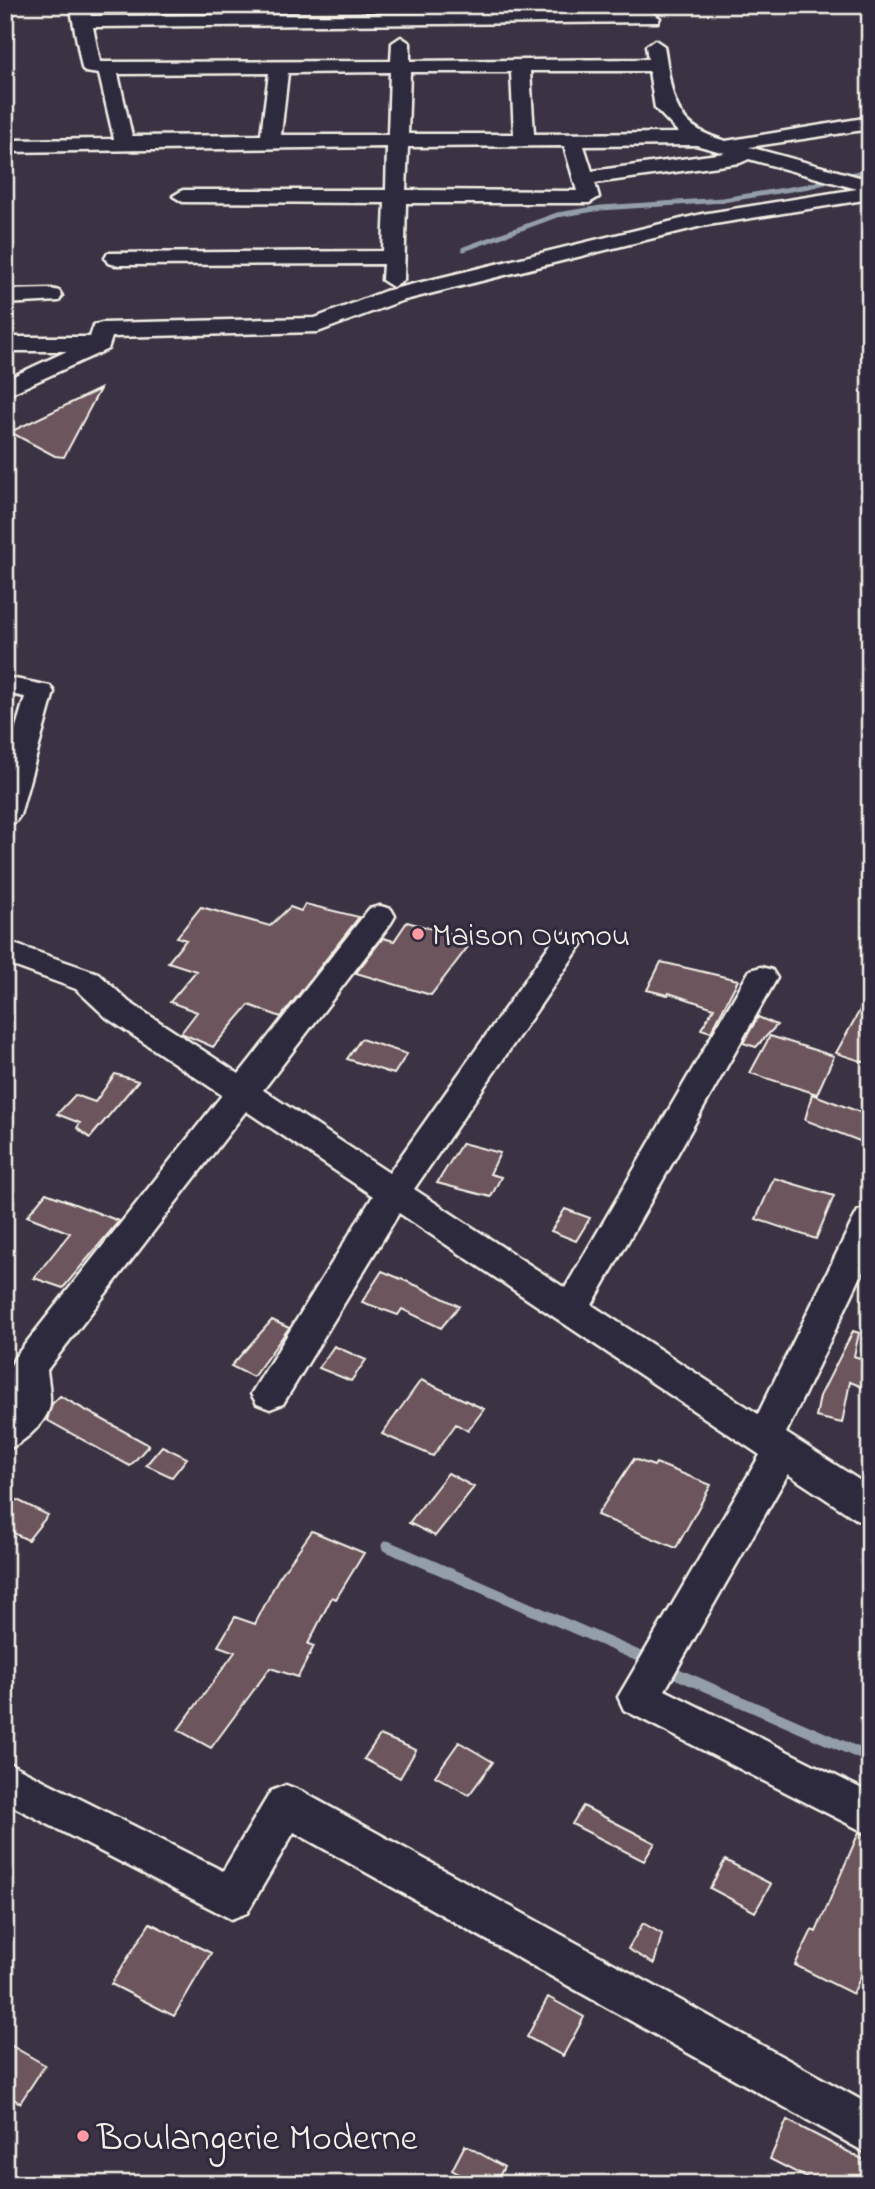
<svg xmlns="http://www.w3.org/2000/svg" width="875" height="2189" font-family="'Indie Flower',sans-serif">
<rect width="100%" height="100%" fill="#3b3343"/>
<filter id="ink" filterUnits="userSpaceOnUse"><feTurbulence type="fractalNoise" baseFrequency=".0143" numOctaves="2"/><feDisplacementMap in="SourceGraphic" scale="14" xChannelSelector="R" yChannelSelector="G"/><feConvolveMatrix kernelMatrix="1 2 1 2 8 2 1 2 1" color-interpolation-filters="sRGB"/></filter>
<g filter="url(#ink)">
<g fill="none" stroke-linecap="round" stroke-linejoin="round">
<path stroke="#949ea9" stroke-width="5" d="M464,249L557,215L601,208L723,200L809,186L870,170"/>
<path stroke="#949ea9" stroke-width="11" d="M387,1546L652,1662
M664,1668L870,1758"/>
</g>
<path fill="#6c555d" stroke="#f4f1e8" stroke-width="2" d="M100,389L64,457L55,456L10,432Z
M305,904L359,917L281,1017L249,1005L213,1047L181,1033L197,1012L170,1002L196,971L168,962L186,940L177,937L201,907L270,926L290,907L301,911Z
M407,922L473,940L431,995L356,973L383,938L394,941Z
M661,962L738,980L711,1032L701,1029L714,1008L669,993L668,995L647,990Z
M870,992V1064L836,1053Z
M758,1017L777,1025L756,1047L743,1043Z
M770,1036L834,1056L817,1094L750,1073Z
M361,1039L407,1054L394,1074L347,1059Z
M115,1074L138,1081L90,1138L77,1128L80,1123L57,1114L75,1095L95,1102Z
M812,1094L870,1116V1145L805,1120Z
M462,1143L500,1153L490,1174L501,1177L491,1197L437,1183Z
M774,1178L834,1196L816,1239L756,1219Z
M46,1193L119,1221L63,1288L34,1278L70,1233L27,1216Z
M565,1209L590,1218L576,1241L551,1231Z
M382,1271L420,1287L459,1306L441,1328L402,1309L398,1315L362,1302Z
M272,1320L289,1328L253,1377L231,1366Z
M853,1331L859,1333L854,1356L870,1362V1390L850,1382L842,1423L816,1417L820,1396Z
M334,1346L366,1360L351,1381L319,1368Z
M421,1380L484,1409L468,1431L456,1424L433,1456L382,1434Z
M60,1396L149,1445L130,1466L47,1420L52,1404Z
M162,1446L187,1458L172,1477L146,1465Z
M634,1459L654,1466L656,1463L711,1485L676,1548L597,1515Z
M448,1473L474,1487L435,1536L409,1523Z
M5,1494L48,1515L28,1540L5,1529Z
M312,1531L364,1553L336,1599L332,1597L308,1644L314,1646L298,1677L270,1668L211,1748L178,1730L235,1652L218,1646L235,1617L255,1624L278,1579Z
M380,1735L416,1750L400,1778L364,1759Z
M459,1742L493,1762L469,1795L435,1776Z
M583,1806L655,1843L644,1861L572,1824Z
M859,1832L870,1837V1956L853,1994L795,1965L812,1930L816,1932Z
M725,1860L771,1884L755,1912L710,1888Z
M150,1923L211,1953L174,2016L111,1984Z
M643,1923L662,1934L654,1964L628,1949Z
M548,1997L584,2017L563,2056L527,2037Z
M5,2042L45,2065L20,2103L5,2094Z
M787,2120L870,2163L862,2184H819L770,2159Z
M465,2145L504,2167L495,2184H477L452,2170Z"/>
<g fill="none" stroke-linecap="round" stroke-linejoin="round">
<defs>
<path id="minor" d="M70,5H88L91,16L651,12L660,18L658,22L93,27L100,62L391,61L392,43L401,37L410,43V61L648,59L646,46L655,40L664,46C673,95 670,126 726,141L870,117V129L749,147L870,180V199L702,226L401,301L318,332L112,337L108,349L5,396V380L67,351H5V337H90L94,325L102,323L315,318L385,291L702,214L857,189L749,159L740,163L595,183L599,197L589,203H406L404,280L393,287L382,280L383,264L116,265L108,263L105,258L108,253L383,251L385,203L183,202L173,196L183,190H386L387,147L5,152V140L114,139L99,74L85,72L82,68ZM530,71H649L655,108L679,133L534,134ZM390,72L388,135H281L288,73ZM410,72H511L514,134H408ZM269,73L261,135L132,136L118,74ZM696,145L725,153L592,171L584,146ZM564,146L577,191L406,190L408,147Z
M51,289L59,291L62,296L59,301L5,304V290Z
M5,677L50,686L54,692L20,815L15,822L5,824V764L25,697L5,693Z
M380,906L391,909L395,916L391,923L263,1090L389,1173L556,936L567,933L578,936L583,943L578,950L414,1189L565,1288L750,970L761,967L772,970L777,978L592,1305L758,1414L853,1220L858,1211L870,1207V1257L786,1433L870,1487V1524L856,1519L788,1474L665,1690L870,1793V1835L624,1710L618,1697L760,1455L399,1213L283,1404L270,1409L257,1404L251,1394L257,1384L373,1196L246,1111L47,1370C48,1381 52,1398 49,1409C43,1426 21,1445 5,1450V1410L12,1403L10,1367L15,1357L222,1095L107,1018L76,989L5,963V941L98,973L129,1002L239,1074L369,909Z
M5,1761L223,1871L271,1791L286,1785L301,1791L870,2105V2155L294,1832L247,1913L231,1919L5,1802Z"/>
</defs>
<use href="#minor" stroke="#f4f1e8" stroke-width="5"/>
<use href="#minor" fill="#2f2a3d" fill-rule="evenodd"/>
</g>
</g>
<g fill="#ff9aa2" stroke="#2f2a3d" stroke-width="2.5">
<circle cx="418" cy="934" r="7"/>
<circle cx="83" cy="2136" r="7"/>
</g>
<g text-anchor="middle" stroke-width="6" stroke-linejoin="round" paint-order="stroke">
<g font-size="32" fill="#f4f1e8" stroke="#2f2a3d" text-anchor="start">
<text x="432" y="945">Maison Oumou</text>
</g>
<g font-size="38" fill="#f4f1e8" stroke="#2f2a3d" text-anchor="start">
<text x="97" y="2149">Boulangerie Moderne</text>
</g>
</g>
<rect width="875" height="2189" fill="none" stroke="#2f2a3d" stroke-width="28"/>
<rect x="14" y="14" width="847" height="2161" fill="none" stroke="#f4f1e8" stroke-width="2.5" filter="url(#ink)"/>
</svg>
